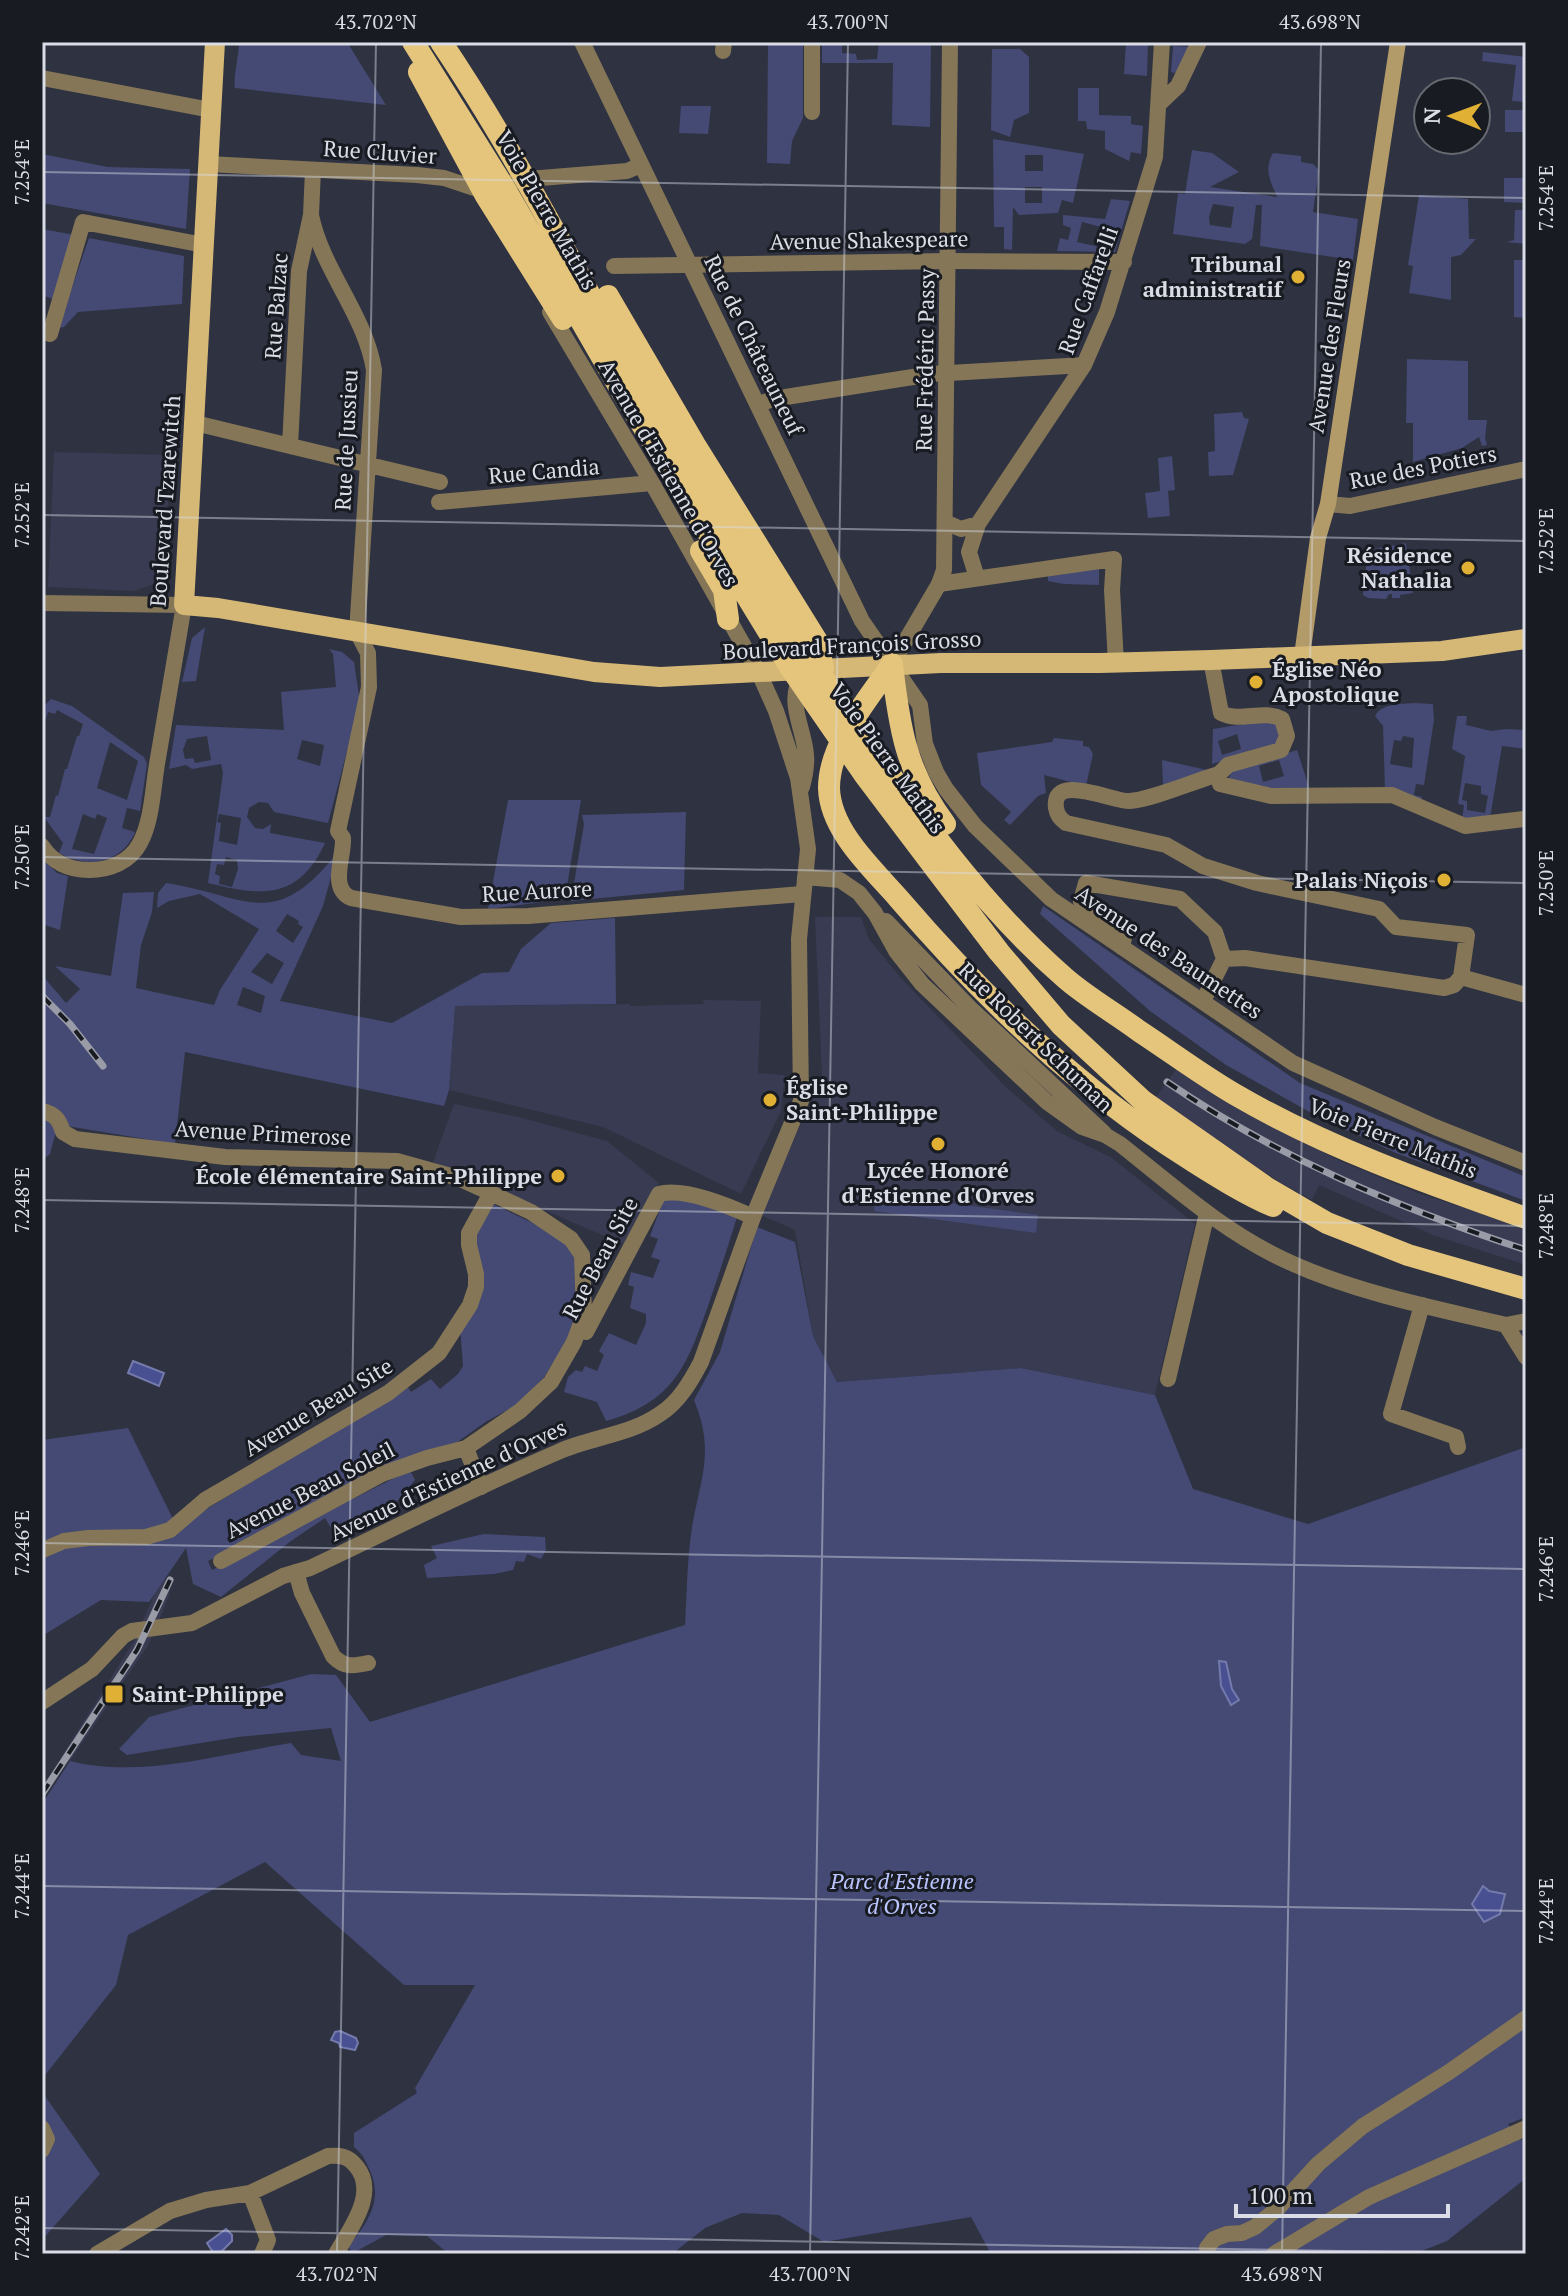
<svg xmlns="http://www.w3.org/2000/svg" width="1568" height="2296" font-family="'PT Serif',serif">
<rect width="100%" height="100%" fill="#2f3241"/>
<path fill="#383b51" d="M54,452L171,455L164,568L154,584L134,591L48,587Z
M815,917H861L869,939L899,976L1008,1089L1057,1131L1112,1158L1195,1224L1155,1395L1021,1368L837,1382L813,1336L795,1230L761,1215L822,1076Z
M703,1000L761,1001L758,1073L785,1075L781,1111L741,1194L603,1127L449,1090L455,1006L630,1004V1006L704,1004Z
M1177,1068L1265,1122L1338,1160L1418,1193L1526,1228V1265L1433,1235L1319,1185L1312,1200L1281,1183L1154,1100Z
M454,1104L519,1117L607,1141L659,1183L625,1245L433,1162Z
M161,1579L172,1580L169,1596L149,1644L70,1761L60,1759L134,1641Z"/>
<path fill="#444a73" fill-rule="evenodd" d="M239,42H347L386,105L235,88C233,76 239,56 239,42Z
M768,42H803V118L792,141L790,164L767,163Z
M822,42H842V53L856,54L857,60L877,59L879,42H931L930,127L892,125L893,63H822Z
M1126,42H1148L1147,76L1124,74Z
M1173,46L1191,47L1177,72L1174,73L1171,72Z
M992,49H1020L1029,57V113L1014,120L1010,137L991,130Z
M1483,52L1526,57V102L1512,101L1516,65L1482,61Z
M1078,88H1099V115L1131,116V124L1143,126L1141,154L1131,152L1129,161L1105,149V131L1087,129L1086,121H1078Z
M681,106H711L708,134L679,133Z
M1505,110H1526V132H1505Z
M993,139L1084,154L1073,203L1062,200L1058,213L1019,215L1013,207L1012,250L1004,249V227H994ZM1025,155H1043V171H1025ZM1025,187H1042V203H1025Z
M1192,150L1212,153L1239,172L1210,187L1277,197C1271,181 1263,171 1273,153L1301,156V162L1313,164L1319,170L1313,212L1358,219L1353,260L1260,246L1262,205H1256L1252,239L1245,244L1173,234L1178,193L1185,194ZM1213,204L1234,207L1231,228L1210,225L1209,217Z
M42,154L108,167L190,169L186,229L42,203Z
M1504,178H1526V203L1504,202Z
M1419,195L1468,199L1469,239H1476L1461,255L1451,257V300L1409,293L1413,266L1408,265Z
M1111,199L1130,201L1115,252L1057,251L1060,238L1068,240L1071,228L1063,225V215L1105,219ZM1082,222L1105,228L1100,247L1077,242Z
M1515,210H1526V244L1506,242L1514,240Z
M42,229L75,235L53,299L42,295Z
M89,238L184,256L182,304L78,312L64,327L58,328Z
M1514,260H1526V318L1514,317Z
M1407,359L1468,361V420H1487L1485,438L1487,445L1482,446L1479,437L1462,448L1413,462V423H1406Z
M1242,412L1244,418L1249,419L1233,475L1209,476L1208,452L1215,451L1214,414Z
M1172,456L1175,490L1168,491L1170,516L1148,518L1145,493L1160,491L1158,458Z
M1406,543L1413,593L1400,595V598H1392V594H1389L1386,599L1368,598L1363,595L1367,558L1364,551Z
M1093,564L1099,569V585L1064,584L1048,581V571Z
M205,627L196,681L182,682L192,638Z
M329,649L342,652L354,662L360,702L328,823L274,812L268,803L259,802L249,808L247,817L255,828L263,829L271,824L270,833L325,843C298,901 261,896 208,883L223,773L221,764L192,769L186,765L169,769L176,725L284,730L281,692L336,687L333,654ZM207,736L211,760L195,763L193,758L185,759L183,750L187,739ZM302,740L324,745L320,766L297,759ZM219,814L241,818L237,845L219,841L221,823L217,822ZM226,857L237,860L238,869L232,887L219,884L220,876L215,874L217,864L224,865Z
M51,699L72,706L144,757L147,764L140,811L127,808L122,828L135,832C122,864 86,869 59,853L63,843L44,817H50L56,795L58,796L65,769H67L77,736H79L83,724L57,710L55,714L48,712L42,730V708ZM110,742L138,761L127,800L97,788ZM83,814L95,819L97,814L107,818L94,854L72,849Z
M1415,703L1433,704L1434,720L1424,785L1416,784L1414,795L1422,797L1421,801L1385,789L1383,726L1375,716C1381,703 1402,704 1415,703ZM1403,736L1414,738L1412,768L1390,764L1394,740L1401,741Z
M1457,716H1467L1466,725L1491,731L1506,729L1526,730V749L1502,746L1490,818L1462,820L1464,805L1458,804L1465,756L1452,749ZM1465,783L1481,786V794L1488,796L1485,813L1467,810V801L1462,800Z
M1268,720L1280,726L1278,743L1212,764L1213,729ZM1237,734L1241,749L1222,755L1218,741Z
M1054,738L1083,741V746L1089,747L1093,754L1086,786L1044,775L1046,793L1038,796L1010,825L1004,820L1011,812L981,785L977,753L1052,742Z
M1297,750L1310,790L1278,792L1229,778L1231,772L1236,769ZM1279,760L1284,776L1263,782L1259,766Z
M1162,760L1207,770L1160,787L1163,784Z
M508,800H581L565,899L488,909Z
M686,812L684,890L571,901L584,824L582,815Z
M338,852L323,906L280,1001L392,1023L482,973L509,972L521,949L551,923L615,918L616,1004L455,1006L449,1090L444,1106L185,1052L175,1144L67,1126L42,1104V975L66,1003L80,989L55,966L111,976L123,893L154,892L152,912L141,945L136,988L214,1005L220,990L259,929L200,894L169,901L157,908L158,893L166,883C249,896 273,933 338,852ZM287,914L299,921L298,924L303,927L293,943L276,931ZM267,953L284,963L272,984L251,972ZM243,987L265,996L261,1013L237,1005Z
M42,858L57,873L68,876L60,930L42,924Z
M1043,906L1300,1083L1526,1177V1201L1396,1153L1315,1115L1226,1065L1150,1011L1040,914Z
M42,1117L57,1128L50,1154L42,1160Z
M876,1193L1038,1215L1036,1233L874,1211Z
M669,1194L737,1217C728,1247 718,1277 708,1306C686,1368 673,1402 606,1421L597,1402L564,1392L568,1377L576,1370L582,1372L585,1366L597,1371L604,1355L599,1351L609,1333L636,1345L646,1323V1314L630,1308L634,1287L628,1285L631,1272L653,1278L660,1260L651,1257L658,1239L650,1236L665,1196Z
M493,1204L560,1236L579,1262L580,1309L574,1329L545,1376L519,1404L487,1421L453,1445L208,1561L212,1570L410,1470L415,1480L385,1516L336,1536L325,1518L291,1541L221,1597L193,1584L186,1548L149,1602L101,1600L42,1636V1440L128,1428L177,1527L408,1387L411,1392L431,1379L440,1389L458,1374L463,1366L460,1327L479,1288L471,1241Z
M757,1227L795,1242L813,1336L837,1382L1021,1368L1155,1395L1193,1489L1308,1524L1526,1447V2117L1508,2124L1521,2140L1526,2137V2178L1447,2241L1414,2254H991L971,2217L824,2242L779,2215L742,2213L705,2228L672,2254H449L427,2236L386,2235L353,2253L348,2247C366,2224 383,2203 371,2173C366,2162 364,2155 354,2147V2133L417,2093L415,2088L475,1985H404L265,1862L128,1935L116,1985L42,2079V1804L70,1761C140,1779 221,1754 291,1743L301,1755L341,1761L331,1728L238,1737L127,1755L119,1749L149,1717L311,1674L336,1675L370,1722L685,1625C687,1593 687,1559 692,1527C701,1476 715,1451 694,1400L720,1352Z
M484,1534L545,1537L546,1550L541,1559L527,1554L524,1562L516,1561L513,1570L494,1574L427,1578L424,1565L437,1558L431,1546Z
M42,2092L100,2174L42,2240Z"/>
<path fill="#485092" stroke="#747aab" stroke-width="2" d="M133,1361L164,1373L159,1386L128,1373Z
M1219,1661L1226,1662L1232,1689L1239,1700L1231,1705L1221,1686Z
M1483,1886L1489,1891L1505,1894L1500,1914L1484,1922L1472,1904Z
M340,2031L356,2038L358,2043L355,2050L340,2047L339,2043L331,2040L335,2032Z
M226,2229L232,2235V2241L220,2253L214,2254L207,2243Z"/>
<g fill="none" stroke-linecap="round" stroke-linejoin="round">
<path stroke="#847657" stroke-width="16" d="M723,51L724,42
M42,78L211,110
M1159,104L1178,86L1199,42
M812,112V42
M208,164L417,175L444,178L474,188L485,185
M516,180L627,171L641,165
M311,215C322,270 365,314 374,370L357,632L368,653L369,687L338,831L343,838C344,858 329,888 351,898L461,917L528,916L802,894
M614,266L948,261L1124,262
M550,312L652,483L759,673
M42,331L50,334L83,222L204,245
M759,404L773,399L932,374L1084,365
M195,423L440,482
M290,446L299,271L311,215L313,170
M439,502L652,483
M1328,504L1350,506L1526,469
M945,522L961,529L978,524L1084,365L1107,312L1155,157L1162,42
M977,578L969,552L978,524
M939,584L1114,559L1112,590L1116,663
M42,603L184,605C175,658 166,711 157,764C153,788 152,821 140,843C130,862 110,870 89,870C69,870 53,863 42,846
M1211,660L1221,713C1240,723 1263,709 1282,719L1287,736L1281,750L1228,765L1219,774L1220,784L1271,796L1392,795L1465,826L1524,819
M1219,774C1194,781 1153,799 1130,801C1115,803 1051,771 1056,808C1057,815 1060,819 1066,823L1166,845L1203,866L1257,883L1379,909L1396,927L1467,935L1461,977
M1122,947L1125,933L1081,901L1086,883L1180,899L1215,932L1224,959
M1203,1001L1224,959L1245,958L1444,988L1454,985L1461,977L1526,995
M42,1111C55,1114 59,1119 63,1132L75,1139L225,1157L397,1161L458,1178L491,1193
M1422,1305L1391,1414L1456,1437L1458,1447
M1506,1325L1526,1321
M586,1332L659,1194C684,1187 729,1206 753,1217
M1168,1379L1207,1213
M43,1550L64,1541L88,1538L146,1537L170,1530L205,1500L388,1393L439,1353L470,1305L476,1287V1274L469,1245V1233L491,1193L531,1212L571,1239L582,1255L584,1315L574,1342L551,1382L520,1411L466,1448L481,1487
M221,1561L382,1474L427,1458L466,1448
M296,1572L302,1593L333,1656C344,1668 354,1666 368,1663
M250,2193L268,2240L262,2254
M97,2254L170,2211L206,2200L250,2193L328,2156C340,2155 348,2156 356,2166C379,2193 349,2230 336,2254
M1208,2254L1207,2248L1214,2239L1227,2234L1242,2233L1255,2227L1277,2209L1318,2164L1363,2126L1449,2072L1526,2018
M1274,2254L1369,2197L1526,2128"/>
<path stroke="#847657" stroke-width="16" d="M582,42L862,621L920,705L925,744L936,772L946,789L975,826L1051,899L1293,1063L1435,1127L1526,1163
M892,664L939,584L944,570L950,42
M802,787C805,776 807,766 806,755C804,727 785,701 803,674
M805,877L840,880L859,893L875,913L896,951L922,984L1047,1102L1082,1127L1105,1135L1120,1144C1173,1186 1226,1234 1289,1262C1357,1293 1434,1308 1506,1325L1526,1357
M886,921L970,1008L1104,1133
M42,1702L92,1669L123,1636L132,1631L192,1623L283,1576L310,1568C393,1529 474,1488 558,1452C591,1437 630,1435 660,1414C679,1402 691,1381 701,1362L753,1217L801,1101L799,939L808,849L798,778L776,711L759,673
M42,2128L47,2139L42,2150"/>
<path stroke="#b29b69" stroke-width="16" d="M1302,656L1318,538L1328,504L1398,42"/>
<path stroke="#d5b876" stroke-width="20" d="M215,42L184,605L218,608L594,672L660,677L941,663H1100L1211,660L1442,651L1526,639"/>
<path stroke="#e5c57c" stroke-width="22" d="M413,42L505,189L621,390L790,667L864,774L935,868L999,952L1061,1025L1143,1101L1267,1188L1327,1223L1408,1255L1526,1289
M441,42C514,150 572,266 637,379C705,496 777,611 854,723C916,813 982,906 1065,978C1088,998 1115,1013 1139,1031C1171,1052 1203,1076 1236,1095C1327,1148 1427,1183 1526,1218
M419,72L486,196L563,319
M608,296L695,445L817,641L823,668
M701,551L724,590L728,619
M892,664C868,700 829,743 829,788C830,831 873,869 899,899C984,998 1077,1088 1188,1158C1215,1175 1243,1193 1273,1206
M892,664C899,727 906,772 945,824"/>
<defs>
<path id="rail" d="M42,996L70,1024L103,1066
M1167,1082C1278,1158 1399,1208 1526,1250
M42,1794L137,1650L170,1580"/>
</defs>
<use href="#rail" stroke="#999ca7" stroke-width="7"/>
<use href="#rail" stroke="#191b22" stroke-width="4" stroke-dasharray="12" stroke-linecap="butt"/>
</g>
<path fill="none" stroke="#dadce6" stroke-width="2" stroke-opacity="0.45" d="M42,172L1526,198M42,515L1526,541M42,857L1526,883M42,1200L1526,1226M42,1543L1526,1569M42,1886L1526,1911M42,2228L1514,2254M337,2254L376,42M810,2254L848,42M1282,2254L1321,42"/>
<g fill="#e0b034" stroke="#191b22" stroke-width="3">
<circle cx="1298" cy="277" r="8"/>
<circle cx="1468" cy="568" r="8"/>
<circle cx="1256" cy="682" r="8"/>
<circle cx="1444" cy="880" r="8"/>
<circle cx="770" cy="1100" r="8"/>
<circle cx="938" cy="1144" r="8"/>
<circle cx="558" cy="1176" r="8"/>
<rect x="104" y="1684" width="20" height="20" rx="4"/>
</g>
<g text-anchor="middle" stroke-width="6" stroke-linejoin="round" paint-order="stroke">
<g font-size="22" fill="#dadce6" stroke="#191b22">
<text transform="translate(380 152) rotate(4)" y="8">Rue Cluvier</text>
<text transform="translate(547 210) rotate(60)" y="8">Voie Pierre Mathis</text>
<text transform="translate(869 240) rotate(-1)" y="8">Avenue Shakespeare</text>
<text transform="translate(1088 290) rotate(-70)" y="8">Rue Caffarelli</text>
<text transform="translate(276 306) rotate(-86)" y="8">Rue Balzac</text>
<text transform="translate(754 345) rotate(64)" y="8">Rue de Châteauneuf</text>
<text transform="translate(1329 346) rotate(-81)" y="8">Avenue des Fleurs</text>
<text transform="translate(925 360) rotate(-89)" y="8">Rue Frédéric Passy</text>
<text transform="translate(346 440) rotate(-87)" y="8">Rue de Jussieu</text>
<text transform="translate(1423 467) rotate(-11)" y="8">Rue des Potiers</text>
<text transform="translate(544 471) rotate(-5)" y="8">Rue Candia</text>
<text transform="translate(669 473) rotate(60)" y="8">Avenue d'Estienne d'Orves</text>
<text transform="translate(165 501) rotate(-86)" y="8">Boulevard Tzarewitch</text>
<text transform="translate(852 645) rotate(-3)" y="8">Boulevard François Grosso</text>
<text transform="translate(888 758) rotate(54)" y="8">Voie Pierre Mathis</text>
<text transform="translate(537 891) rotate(-3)" y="8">Rue Aurore</text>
<text transform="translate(1169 952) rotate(34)" y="8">Avenue des Baumettes</text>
<text transform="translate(1036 1037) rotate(44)" y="8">Rue Robert Schuman</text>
<text transform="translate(263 1133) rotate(3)" y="8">Avenue Primerose</text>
<text transform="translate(1393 1138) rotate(22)" y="8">Voie Pierre Mathis</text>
<text transform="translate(600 1258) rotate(-62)" y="8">Rue Beau Site</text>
<text transform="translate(318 1407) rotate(-31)" y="8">Avenue Beau Site</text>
<text transform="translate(448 1480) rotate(-25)" y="8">Avenue d'Estienne d'Orves</text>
<text transform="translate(310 1490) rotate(-27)" y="8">Avenue Beau Soleil</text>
</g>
<g font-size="22" font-weight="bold" fill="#dadce6" stroke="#191b22" text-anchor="end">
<text x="1282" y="272">Tribunal<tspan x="1282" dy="25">administratif</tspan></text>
<text x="1452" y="563">Résidence<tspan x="1452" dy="25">Nathalia</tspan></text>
<text x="1272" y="677" text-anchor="start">Église Néo<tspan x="1272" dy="25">Apostolique</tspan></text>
<text x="1428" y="888">Palais Niçois</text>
<text x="786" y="1095" text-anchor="start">Église<tspan x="786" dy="25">Saint-Philippe</tspan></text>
<text x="938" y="1178" text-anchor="middle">Lycée Honoré<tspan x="938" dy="25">d'Estienne d'Orves</tspan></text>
<text x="542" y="1184">École élémentaire Saint-Philippe</text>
<text x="132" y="1702" text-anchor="start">Saint-Philippe</text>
</g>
<g font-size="22" font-style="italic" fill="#bac5ff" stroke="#191b22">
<text x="902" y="1889">Parc d'Estienne<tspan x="902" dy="25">d'Orves</tspan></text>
</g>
</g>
<rect width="1568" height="2296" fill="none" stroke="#191b22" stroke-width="88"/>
<g transform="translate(1452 116) rotate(271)"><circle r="38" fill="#191b22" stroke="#666870" stroke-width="2"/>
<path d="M0-6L14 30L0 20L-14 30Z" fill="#e0b034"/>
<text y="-12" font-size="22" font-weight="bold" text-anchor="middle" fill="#dadce6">N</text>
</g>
<path d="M1236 2204v12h212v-12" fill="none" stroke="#dadce6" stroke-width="4"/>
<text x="1248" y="2204" font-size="24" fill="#dadce6" stroke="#191b22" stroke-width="6" paint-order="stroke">100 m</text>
<rect x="44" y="44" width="1480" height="2208" fill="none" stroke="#dadce6" stroke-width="3"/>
<g font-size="20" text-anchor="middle" fill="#dadce6">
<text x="376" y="29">43.702°N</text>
<text x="848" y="29">43.700°N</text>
<text x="1320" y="29">43.698°N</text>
<text transform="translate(22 172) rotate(-90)" y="7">7.254°E</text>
<text transform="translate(1546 198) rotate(-90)" y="7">7.254°E</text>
<text transform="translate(22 515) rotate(-90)" y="7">7.252°E</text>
<text transform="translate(1546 541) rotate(-90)" y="7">7.252°E</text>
<text transform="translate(22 857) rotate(-90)" y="7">7.250°E</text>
<text transform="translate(1546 883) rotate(-90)" y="7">7.250°E</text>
<text transform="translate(22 1200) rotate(-90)" y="7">7.248°E</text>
<text transform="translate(1546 1226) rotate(-90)" y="7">7.248°E</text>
<text transform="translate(22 1543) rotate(-90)" y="7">7.246°E</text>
<text transform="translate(1546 1569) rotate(-90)" y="7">7.246°E</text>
<text transform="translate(22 1886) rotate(-90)" y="7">7.244°E</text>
<text transform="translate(1546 1911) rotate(-90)" y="7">7.244°E</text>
<text transform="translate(22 2228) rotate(-90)" y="7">7.242°E</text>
<text x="337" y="2281">43.702°N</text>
<text x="810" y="2281">43.700°N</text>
<text x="1282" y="2281">43.698°N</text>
</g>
</svg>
